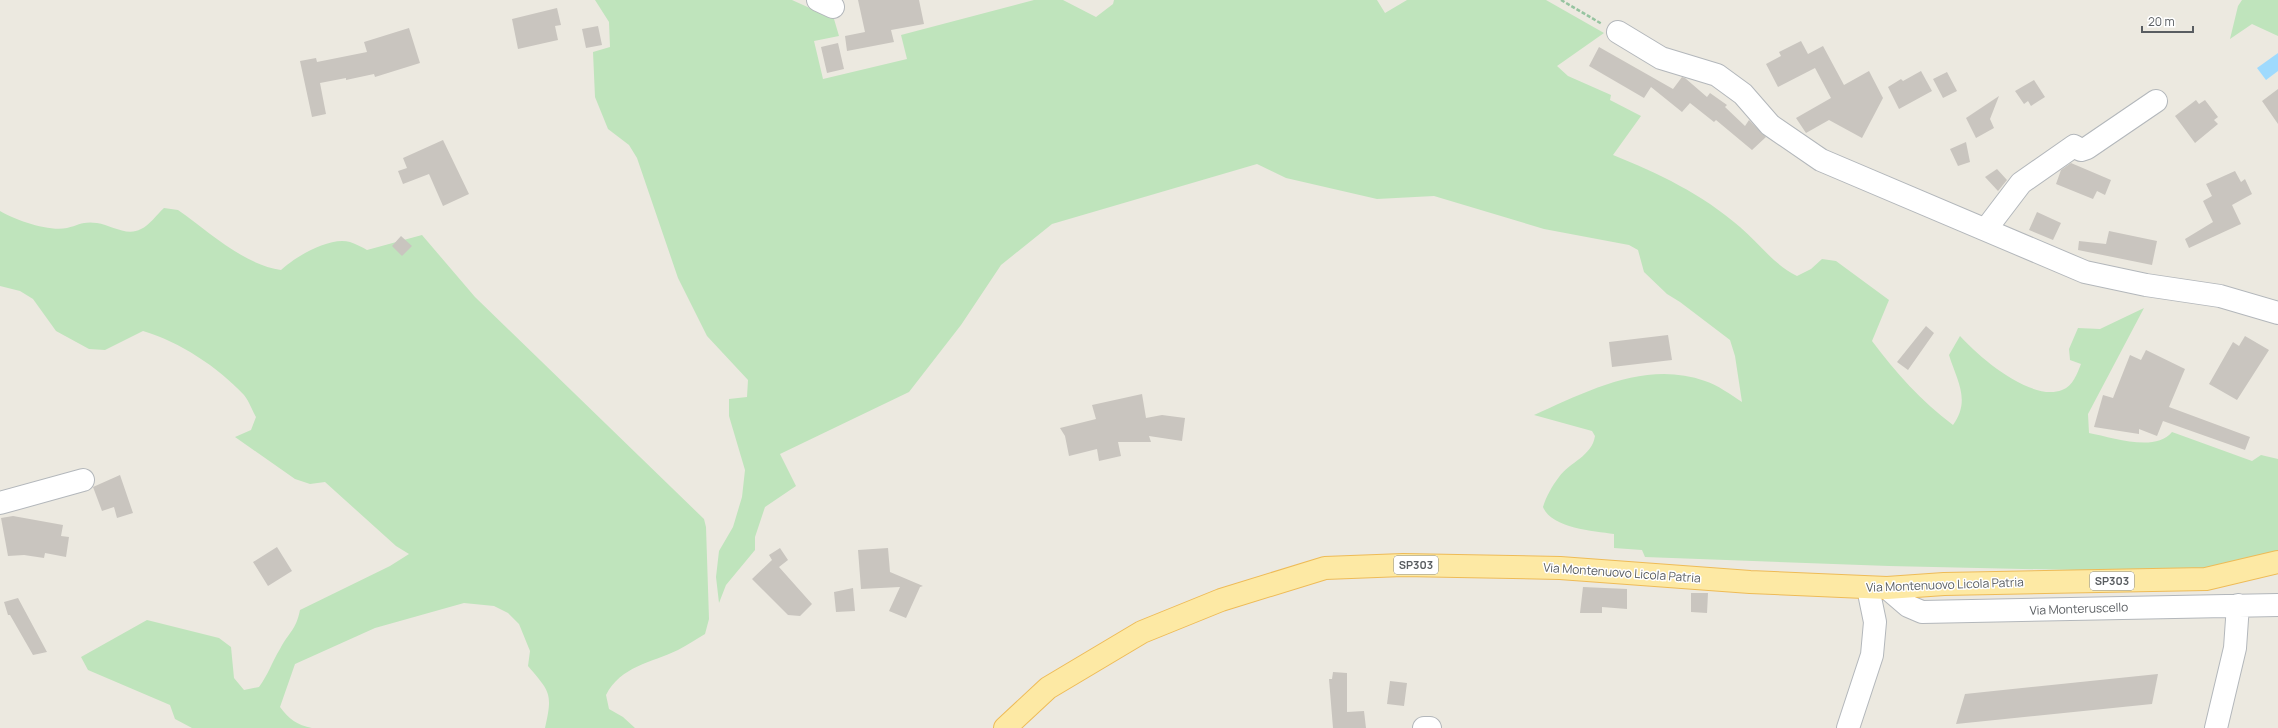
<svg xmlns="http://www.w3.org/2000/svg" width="2278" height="728" font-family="Manrope,sans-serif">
<rect width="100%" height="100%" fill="#ece9e0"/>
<path fill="#bfe4bc" d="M595,0H792L834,19L839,36L814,41L823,79L907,59L901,35L1034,0H1063L1096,17L1113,4L1114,0H1377L1385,13L1407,0H1546L1604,33L1557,66L1568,76L1611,95L1610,100L1641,116L1613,155C1658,173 1702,194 1740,227C1760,244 1773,264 1797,276L1811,269L1822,259L1836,261L1889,300L1872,341C1896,373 1921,401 1953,425C1971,400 1957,381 1949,355L1960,336C1979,357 2031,402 2062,390C2073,386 2077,374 2081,364L2070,360L2069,349L2078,328L2100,329L2144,308L2088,414L2089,433C2112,437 2155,453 2172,432L2252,461L2261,455L2278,459V553L2231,566L2165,572L1889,566L1645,557L1642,550L1614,548V534C1593,531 1551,528 1543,507C1546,497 1552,486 1559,477C1570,462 1592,456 1595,436L1592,431L1534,415C1588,391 1646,360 1705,381C1718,385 1731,395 1742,402L1735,356L1730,340L1680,302L1667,294L1644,272L1638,250L1629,245L1544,229L1434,196L1377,199L1286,178L1257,164L1052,224L1001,265L961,325L909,392L780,454L796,486L765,507L755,537V550L726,585L719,603L716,577L719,551L733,527L742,497L745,470L729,416V399L747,397L748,380L707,336L678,278L637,158L629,145L608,129L595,97L593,52L610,47L609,22Z
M2242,0H2278V36L2252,24L2230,39L2238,6Z
M164,208L178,210C208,231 244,265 281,270C295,257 330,236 350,242C356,244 362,247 367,250L422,235L475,297L704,519L706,527L709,619L705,634C696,639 688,645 678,650C651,663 621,666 606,695L609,709L623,717L635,728H545C553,693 550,692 528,666L530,651L519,624L508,613L494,606L464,603L375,628L295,664L280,707C289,719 297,725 312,728H192L175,719L170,705L88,670L81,657L147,620L219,638L231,647L234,678L244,690L259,687C268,675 272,662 280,649C289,632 296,630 300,610L390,566L409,554L396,546L325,482L310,484L295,479L235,437L251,430L256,417C252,410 249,401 244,395C218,367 180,342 143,331L105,350L89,349L56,331L33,299L20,291L0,286V211C15,220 49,232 67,228C79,225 83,221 97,223C111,225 127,237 141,229C149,226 157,214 164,208Z"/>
<path fill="#9fdafd" d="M2278,53V71L2266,80L2257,68Z"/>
<path fill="#c9c5bf" d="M858,0H919L924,24L891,30L894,42L847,51L845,36L865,32Z
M557,8L561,25L555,26L558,40L518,49L512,19Z
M598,26L602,45L586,48L582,29Z
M409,28L420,63L375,77L374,74L346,80V78L320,83L326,114L312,117L300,61L316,58L317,62L367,52L364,42Z
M1801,41L1808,54L1823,46L1844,85L1869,71L1883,98L1862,138L1829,120L1806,133L1796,118L1831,98L1815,68L1778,87L1766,64L1781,56L1779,52Z
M838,43L844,69L827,73L821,47Z
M1599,47L1673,89L1682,77L1685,78L1707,97L1710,93L1727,105L1725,107L1745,126L1749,120L1766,137L1752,150L1716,120L1714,122L1690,103L1682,112L1651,87L1644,98L1589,66Z
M1921,71L1932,91L1899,109L1888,87L1901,79L1903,81Z
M1947,72L1957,91L1943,98L1933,79Z
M2034,80L2045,97L2031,106L2028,101L2024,104L2015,91Z
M2278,89V124L2262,101Z
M1999,96L1990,119L1994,128L1976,138L1966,118Z
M2196,100L2199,104L2205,100L2218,117L2214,120L2218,124L2195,143L2175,116Z
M443,140L469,194L443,206L429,174L403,184L398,171L407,168L403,158Z
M1966,142L1970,162L1958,166L1950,149Z
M2071,163L2111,180L2105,195L2097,191L2093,199L2056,184L2061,170Z
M1997,169L2007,180L1998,191L1985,177Z
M2235,171L2241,182L2245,179L2252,194L2232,205L2241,224L2189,248L2185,239L2213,222L2203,201L2212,196L2206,184Z
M2037,212L2061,223L2053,240L2029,230Z
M2109,231L2157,241L2152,265L2078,250L2079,241L2106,244Z
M401,236L412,246L402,256L392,246Z
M1926,326L1934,333L1908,370L1897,362Z
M1668,335L1672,360L1612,367L1609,342Z
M2245,336L2269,350L2237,400L2209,384L2233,342L2239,346Z
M2146,350L2185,369L2169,407L2250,437L2245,450L2163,421L2157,436L2139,429V434L2094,427L2103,395L2113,398L2130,355L2141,360Z
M1142,394L1146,418L1162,415L1185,418L1182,441L1149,436L1151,442H1118L1121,456L1099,461L1097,449L1069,456L1065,436L1060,428L1096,419L1092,405Z
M120,475L133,513L117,518L114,507L102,511L93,487Z
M13,516L63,525L61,536L69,537L66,557L45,553L44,558L24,555L8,556L1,518Z
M277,547L292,571L268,586L253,562Z
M780,548L788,560L779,567L812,604L800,616L788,615L752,579L772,560L769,555Z
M888,548L890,572L923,586L920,587L906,618L889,611L900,587L861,589L858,550Z
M1583,587L1627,589V609L1602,607V613H1580Z
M853,588L855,611L836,612L834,592Z
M1691,593H1708L1707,613L1691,612Z
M18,598L47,652L33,655L10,615H8L4,602Z
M1333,672L1347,673V712L1364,711L1366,728H1333L1329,679H1332Z
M2158,674L2152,704L1956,724L1965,694Z
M1390,681L1407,683L1404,706L1387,704Z"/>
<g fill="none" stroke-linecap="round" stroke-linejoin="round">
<defs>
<path id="minor" d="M818,0L833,7
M1618,32L1661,58L1717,75L1743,94L1770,125L1821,160L2085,272L2146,285L2220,296L2278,313
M1986,229L2021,183L2074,146L2081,150L2087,148L2156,101
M0,503L83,480
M1887,588L1908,606L1922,612L2278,605
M1424,728H1430
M1848,728L1872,655L1875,622L1868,588
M2216,728L2235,648L2238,605"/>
<path id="major" d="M1005,728L1048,688L1142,632L1221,600L1325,568L1403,565L1560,568L1750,582L1887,588L1944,584L2206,579L2278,562"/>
</defs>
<use href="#minor" stroke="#b3b7bb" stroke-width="24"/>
<use href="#major" stroke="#eebb57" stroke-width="24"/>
<path stroke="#96c4a0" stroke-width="2.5" stroke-dasharray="4 2" stroke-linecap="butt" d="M1561,0L1602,24"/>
<use href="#minor" stroke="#fff" stroke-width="22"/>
<use href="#major" stroke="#fde9a4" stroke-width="22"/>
</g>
<g text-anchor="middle" stroke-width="3" stroke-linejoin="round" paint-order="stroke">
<g fill="#fff" stroke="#8b8e90" stroke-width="1">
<rect x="1394" y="556" width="44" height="18" rx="3"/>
<rect x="2090" y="572" width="44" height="18" rx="3"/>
</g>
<g font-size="11" font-weight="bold" fill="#595d61">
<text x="1416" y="569">SP303</text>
<text x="2112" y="585">SP303</text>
</g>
<g font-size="12" fill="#595d61" stroke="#fff">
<text transform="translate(1622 573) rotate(4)" y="4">Via Montenuovo Licola Patria</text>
<text transform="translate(1945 585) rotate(-2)" y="4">Via Montenuovo Licola Patria</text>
<text transform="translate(2079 609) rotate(-2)" y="4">Via Monteruscello</text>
</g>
</g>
<path d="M2142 26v6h51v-6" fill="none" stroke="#595d61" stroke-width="2"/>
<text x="2148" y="26" font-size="12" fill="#595d61" stroke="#ffffff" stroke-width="3" paint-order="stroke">20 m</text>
</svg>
